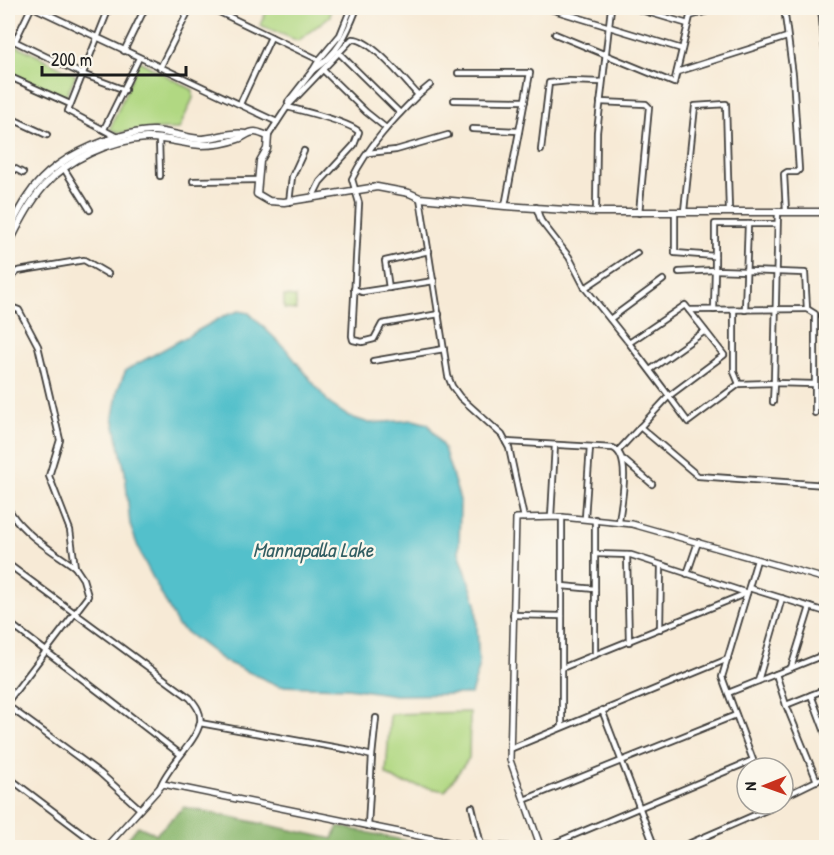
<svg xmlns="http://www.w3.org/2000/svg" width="834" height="855" viewBox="0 0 834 855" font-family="'Patrick Hand',sans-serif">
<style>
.green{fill:#b1d882;stroke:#667a4f;stroke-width:1.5}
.forest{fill:#8cb870;stroke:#546a46;stroke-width:1.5}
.water{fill:#53c0cb;stroke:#386e74;stroke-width:1.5}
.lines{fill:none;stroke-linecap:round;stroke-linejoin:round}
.minor-casing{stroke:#3d3b38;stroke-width:8}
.tertiary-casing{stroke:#3d3b38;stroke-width:8}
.secondary-casing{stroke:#3d3b38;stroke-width:9}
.minor{stroke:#fff;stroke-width:4.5}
.tertiary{stroke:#fff;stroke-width:5}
.secondary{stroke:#fff;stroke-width:6}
.labels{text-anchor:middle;stroke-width:5;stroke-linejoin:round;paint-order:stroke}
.water-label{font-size:21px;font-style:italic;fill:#325e62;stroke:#fbf7ec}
</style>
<rect width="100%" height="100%" fill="#fbf7ec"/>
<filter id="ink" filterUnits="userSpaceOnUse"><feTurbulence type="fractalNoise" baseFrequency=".0167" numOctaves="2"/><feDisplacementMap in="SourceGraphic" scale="12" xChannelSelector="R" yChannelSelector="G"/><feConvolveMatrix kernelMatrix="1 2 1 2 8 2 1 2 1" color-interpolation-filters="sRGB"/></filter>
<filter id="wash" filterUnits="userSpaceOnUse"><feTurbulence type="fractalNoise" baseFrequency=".008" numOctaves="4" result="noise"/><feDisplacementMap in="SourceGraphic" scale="24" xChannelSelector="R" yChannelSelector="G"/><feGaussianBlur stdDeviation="1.35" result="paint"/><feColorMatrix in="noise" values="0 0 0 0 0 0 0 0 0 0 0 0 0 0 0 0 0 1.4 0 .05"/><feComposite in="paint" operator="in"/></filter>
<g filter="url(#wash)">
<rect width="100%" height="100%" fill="#f7ead6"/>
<g class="green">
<path d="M268,8H330V16L298,41L260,25Z"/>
<path d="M8,41L76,75L64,100L8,74Z"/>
<path d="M139,61L193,90V98L179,129L139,130L118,133L110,129Z"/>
<path d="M284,296L296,297V310L284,309Z"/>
<path d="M470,712L469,758L445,791L399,782L386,774L390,714Z"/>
</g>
<path class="forest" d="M184,807L333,839L338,826L434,847H121L138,826L156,834Z"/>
<path class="water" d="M239,311L249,313L286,349L330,404L348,416L369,423L413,420L428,424L444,448L460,500L459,552L476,603L479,668L471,694L395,695L348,688L279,686L224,661L178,626L141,555L130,525L125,472L113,417L118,389L126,370L224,316Z"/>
</g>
<g filter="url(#ink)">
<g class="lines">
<defs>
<g id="minor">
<path d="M35,8L277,122"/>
<path d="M109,8L68,111L117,137"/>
<path d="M211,8L319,60"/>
<path d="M547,8L682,49"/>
<path d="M634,8L688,24"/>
<path d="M784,8L793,75L799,170L797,172H787L784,174L786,211"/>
<path d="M821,8L826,61"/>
<path d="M690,16L719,8"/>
<path d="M555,34L674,83L692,8"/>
<path d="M8,38L82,74L125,90"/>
<path d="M15,41L31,8"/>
<path d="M124,51L145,8"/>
<path d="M338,52L400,113"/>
<path d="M160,68L190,8"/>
<path d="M313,70C338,54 347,34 357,8"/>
<path d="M323,70L366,112L386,128"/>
<path d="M677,72L787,37"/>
<path d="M458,73H530L505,206"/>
<path d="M8,76L70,104"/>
<path d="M418,95L430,85"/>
<path d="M454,100L525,101"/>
<path d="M288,102L313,70L319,60L340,35L351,8"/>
<path d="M600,102L646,104L649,107L639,213"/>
<path d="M240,104L271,37"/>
<path d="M287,107C303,111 350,122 359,132L354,145L320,182L312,198"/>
<path d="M8,117L47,135"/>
<path d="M104,129L139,58"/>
<path d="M472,129L519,131"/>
<path d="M268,136L287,107L352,39C370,37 406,82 418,95C393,120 368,146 352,179L359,203L352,336L353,340L362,342L374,339L382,324L439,314"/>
<path d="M159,138L160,176"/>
<path d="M541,150L549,83L569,81L602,82"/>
<path d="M368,153L396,150L448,135"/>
<path d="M8,165L23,173"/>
<path d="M63,167L90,210"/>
<path d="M193,181L257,180"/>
<path d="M420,198L448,376L452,386L460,397L502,435L509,448L524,518"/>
<path d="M289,202L292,177L304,151"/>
<path d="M536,207L541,221L569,257L585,288L629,343L685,305L724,355L669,396L629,343"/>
<path d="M684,211L695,106L726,104L729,210"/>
<path d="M596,212L597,132L611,8"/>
<path d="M675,212V253L715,256"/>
<path d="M679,272L715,270L714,310"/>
<path d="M8,280L18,271L84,260L108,274"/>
<path d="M389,288L385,261L429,251"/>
<path d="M585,288L637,253"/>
<path d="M354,289L362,292L434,281"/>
<path d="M8,306L19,310L38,346L60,440L49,476L70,530L75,567L83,579L88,596L8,701"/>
<path d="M807,309L815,314V413"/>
<path d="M689,310L807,309L805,273L715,270V224H777"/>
<path d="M734,310V372L739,384"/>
<path d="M745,310L748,224"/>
<path d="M610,319L663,280"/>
<path d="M373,361L444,349"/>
<path d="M650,370L705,331"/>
<path d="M773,402L774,383L815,384"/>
<path d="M640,427L698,476L826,485"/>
<path d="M506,442L613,448C632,456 621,504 619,522"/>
<path d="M618,451L669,396L688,422L739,384L774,383L778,211"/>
<path d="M624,460L652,484"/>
<path d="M11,513C26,536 53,551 75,567"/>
<path d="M551,517L555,445"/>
<path d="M585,518L590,447"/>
<path d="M595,519V655"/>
<path d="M595,554L631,555L747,593"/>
<path d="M627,555L629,642"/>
<path d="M8,564L190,698C196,705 202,713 200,723C195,744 168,765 160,787"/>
<path d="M687,574L698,542"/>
<path d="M562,586L595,589"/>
<path d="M749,588L826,612"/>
<path d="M513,615L562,616"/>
<path d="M8,622L180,754"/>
<path d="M660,629L661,565"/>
<path d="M562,668L747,593"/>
<path d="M791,668L810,607"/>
<path d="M776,674L826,654"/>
<path d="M758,681L782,598"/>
<path d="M728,693L776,674L786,705L811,695L826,735"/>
<path d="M811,695L826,689"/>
<path d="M786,705L817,781"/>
<path d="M8,706L100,773L140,809"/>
<path d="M602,710L655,848"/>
<path d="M200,723L350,750L372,756L368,826"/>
<path d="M562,726V517"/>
<path d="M510,749L728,659"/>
<path d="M372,756L376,718"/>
<path d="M8,777L102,848"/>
<path d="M783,797L826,776"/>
<path d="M524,800L736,715"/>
<path d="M472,807L481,845"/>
<path d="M543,848L753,760L722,677L757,560"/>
<path d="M679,848L771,808V804"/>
</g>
<g id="tertiary">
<path d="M105,848L163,784L458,844L529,848"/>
<path d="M541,848L510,760L516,518L562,517L632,524L826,579"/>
</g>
<g id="secondary">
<path d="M8,232C14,220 20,207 28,196C46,168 75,152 105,141C120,136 139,130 155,131C170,132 185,138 200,139C215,139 231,131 245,134"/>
<path d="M8,245C18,226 29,203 44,186C68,159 110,140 146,138C165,137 183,144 201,145C213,145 227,143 238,139C244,137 248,132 255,132C259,132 264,135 268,136L267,149L260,161L257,194L269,201L284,202L377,187L409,193L420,198L505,206L596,212H826"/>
</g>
</defs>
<use href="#minor" class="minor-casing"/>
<use href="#tertiary" class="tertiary-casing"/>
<use href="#secondary" class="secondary-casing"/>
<use href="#minor" class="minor"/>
<use href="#tertiary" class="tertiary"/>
<use href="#secondary" class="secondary"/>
</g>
</g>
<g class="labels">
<g class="water-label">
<text x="313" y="557">Mannapalla Lake</text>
</g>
</g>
<rect width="834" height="855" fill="none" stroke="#fbf7ec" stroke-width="30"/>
<g transform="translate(765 786) rotate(269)"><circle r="28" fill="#fbf7ec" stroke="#a29f99" stroke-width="1.5"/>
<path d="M0-4.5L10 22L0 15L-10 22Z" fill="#c8321e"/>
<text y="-9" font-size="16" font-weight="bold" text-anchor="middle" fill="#1c1c1c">N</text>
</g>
<path d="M42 66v9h144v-9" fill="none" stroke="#1c1c1c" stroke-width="3"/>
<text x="51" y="66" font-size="18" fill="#1c1c1c" stroke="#fbf7ec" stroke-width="4.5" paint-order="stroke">200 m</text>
</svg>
